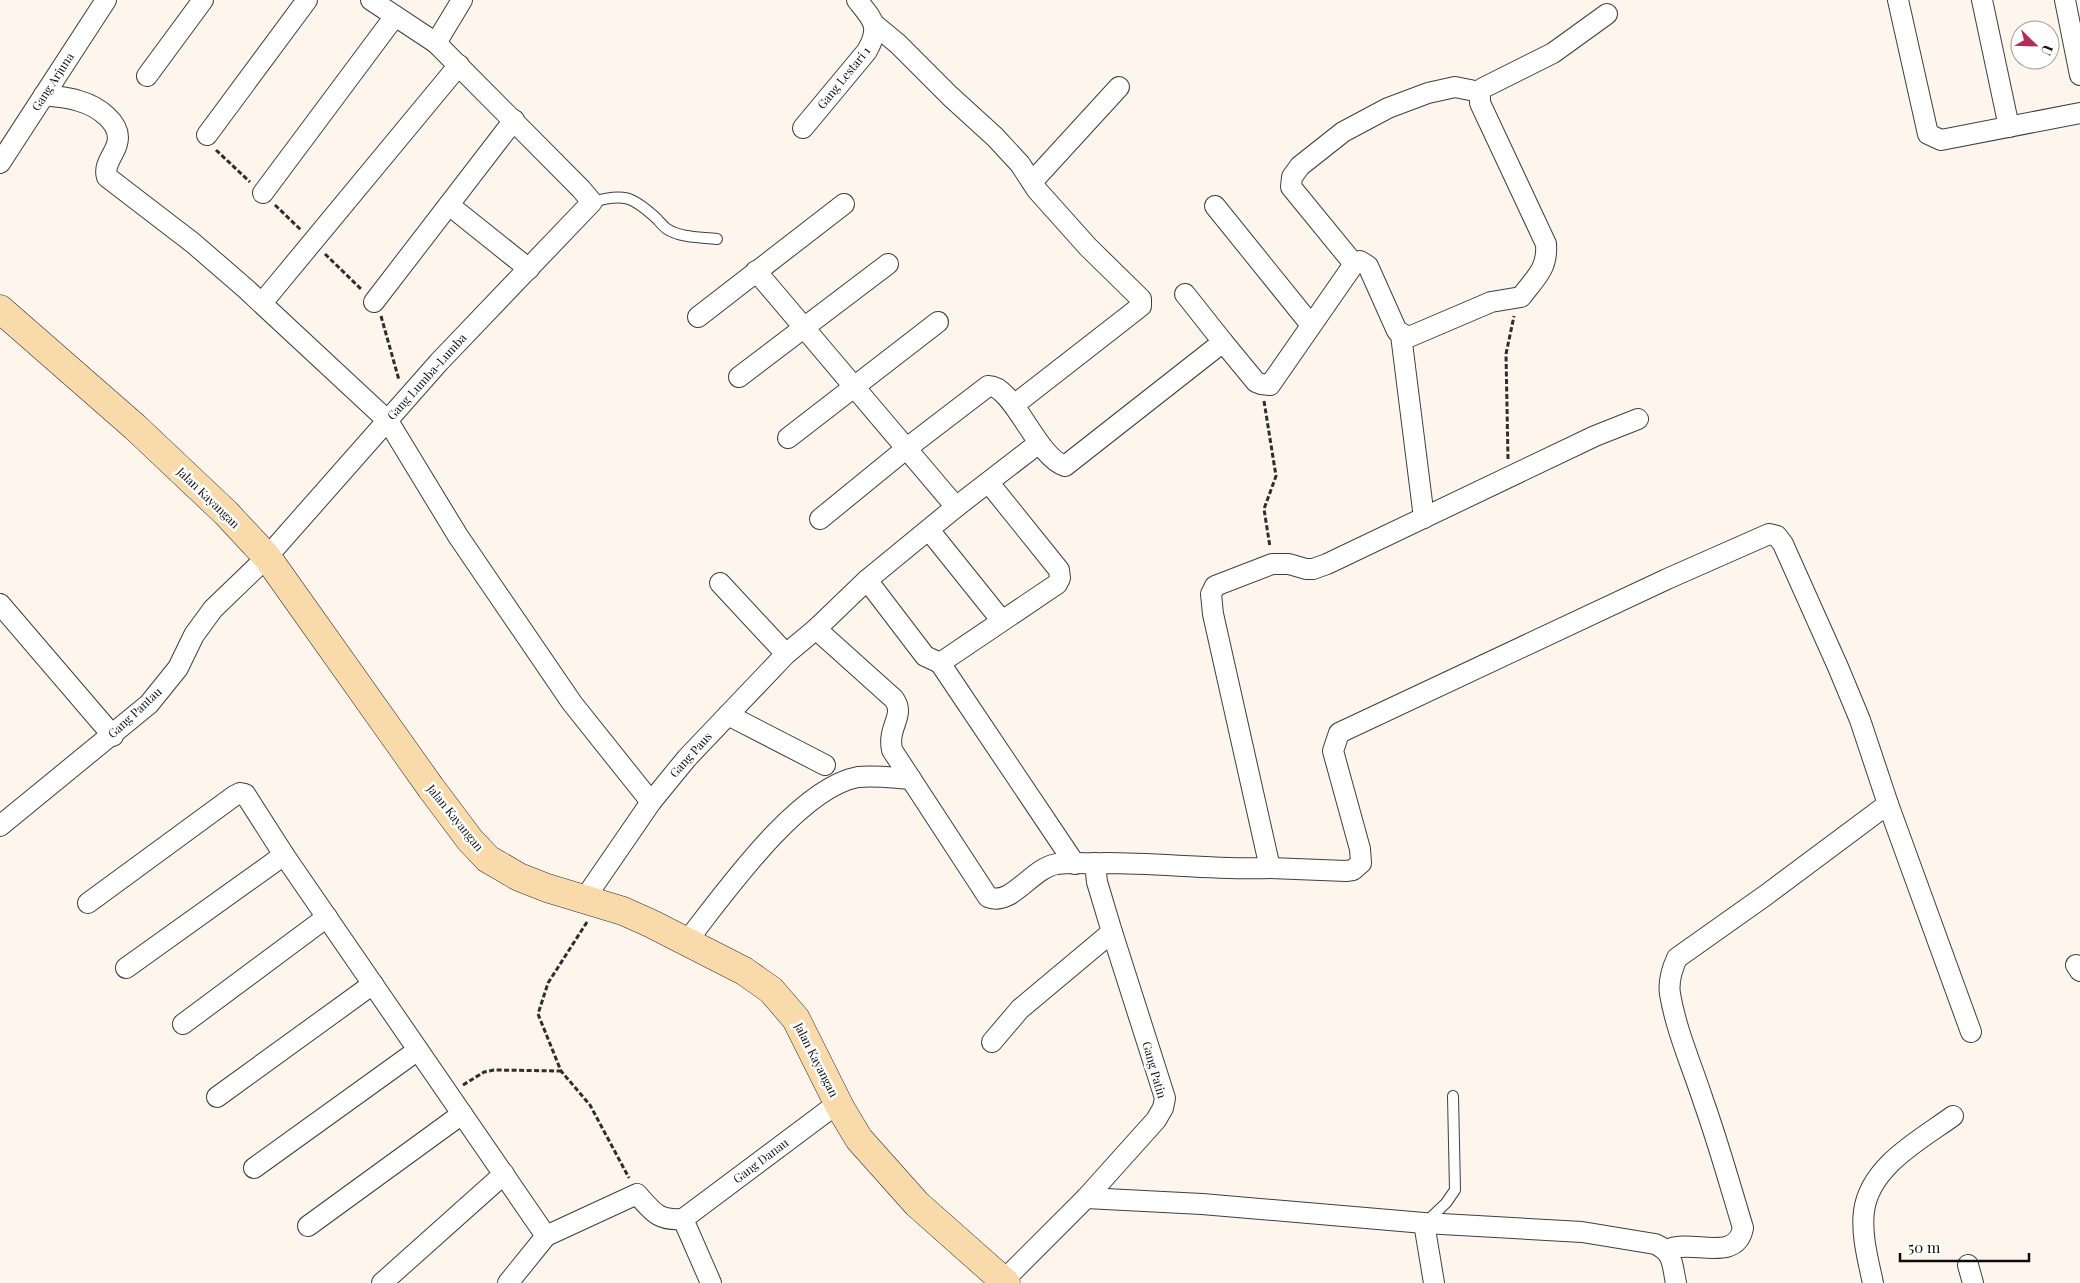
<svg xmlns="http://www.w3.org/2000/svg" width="2080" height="1283" viewBox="0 0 2080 1283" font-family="'Playfair Display',serif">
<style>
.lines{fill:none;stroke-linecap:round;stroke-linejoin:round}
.lane-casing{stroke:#3f3f3f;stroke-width:12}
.street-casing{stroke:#3f3f3f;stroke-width:22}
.secondary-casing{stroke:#2e2e2e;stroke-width:29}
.path{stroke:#2e2e2e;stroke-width:3;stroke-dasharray:5 2.5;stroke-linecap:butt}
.lane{stroke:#fff;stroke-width:10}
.street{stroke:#fff;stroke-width:20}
.secondary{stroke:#f9dbab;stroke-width:28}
.labels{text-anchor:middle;stroke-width:5;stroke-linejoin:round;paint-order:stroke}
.street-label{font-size:12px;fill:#0c0c0c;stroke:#fff}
</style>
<rect width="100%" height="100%" fill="#fef5ec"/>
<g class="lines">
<defs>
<g id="lane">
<path d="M592,202C623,193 632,196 656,218C659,221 663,226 667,229C681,238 701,237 717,239"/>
<path d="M1425,1223L1446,1203L1455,1190L1453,1096"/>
</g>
<g id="street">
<path d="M1898,0L1928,134L1941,140L2080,113"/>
<path d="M1982,0L2009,127"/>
<path d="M2065,0L2080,75"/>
<path d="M875,25L898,44L950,96L995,137L1020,164L1037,190L1088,247L1141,299V306L1136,310L1014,405"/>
<path d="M436,43L462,0"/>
<path d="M147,76L203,0"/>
<path d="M44,95C56,97 68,97 79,101C97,106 123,123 117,144C114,155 103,165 107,177L193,243L245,288L388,421L458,536L572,703L651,802"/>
<path d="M803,128L867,51C881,26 873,20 857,0"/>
<path d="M207,135L307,0"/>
<path d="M0,163L106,0"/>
<path d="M1032,182L1119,87"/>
<path d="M263,193L395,16"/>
<path d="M449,205L529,269"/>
<path d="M1215,206L1311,325"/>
<path d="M1354,264L1291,187L1292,177L1300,166L1343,132L1388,108L1428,93L1455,87L1480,92"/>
<path d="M756,271L956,507"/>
<path d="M1185,294L1223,342"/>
<path d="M374,302L514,120"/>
<path d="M262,303L459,65"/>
<path d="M698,317L844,204"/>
<path d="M1401,335L1424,518"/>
<path d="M739,377L888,264"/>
<path d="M788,438L938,322"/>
<path d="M820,519L907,448L988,386C1013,384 1036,457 1065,466L1223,342L1256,382L1261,384L1270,385L1354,264L1360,261L1368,266L1397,331L1409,337L1491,302L1521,297C1535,278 1548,269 1546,244L1480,103V92L1483,88L1553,53L1607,14"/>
<path d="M929,530L1002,621"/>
<path d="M867,580L925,656L940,663L1057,584L1060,578L1059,570L989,483"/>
<path d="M720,583L786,654"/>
<path d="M0,604L113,736"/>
<path d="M816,629L894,699C906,716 887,726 892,750L988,897C1012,907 1031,868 1057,864C1073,862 1090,864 1106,863C1161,863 1216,870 1270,868L1213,614L1211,594L1215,586L1272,564H1289L1306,569H1313L1327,564L1595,436L1638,419"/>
<path d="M940,663L1075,864"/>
<path d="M728,715L825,765"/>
<path d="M1888,804L1971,1032"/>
<path d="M0,826L149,704L178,668L194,635L213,609L267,557L439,362L592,202L581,189L436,43L371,0"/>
<path d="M1270,868L1346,871L1353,870L1361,863L1360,849L1333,751L1339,733L1667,579L1769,534L1777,536L1783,544L1838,667L1860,720L1888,804L1766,895L1677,958C1672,969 1668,981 1670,994C1676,1030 1692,1066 1703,1100C1718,1142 1730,1185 1743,1228C1736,1264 1691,1238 1667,1250"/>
<path d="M585,898L651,802L687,758L786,654L816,629L867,580L956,507L1039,443"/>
<path d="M88,903L234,796L240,793L245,794L284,855L546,1236"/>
<path d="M687,941C724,894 798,788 858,777C875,775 894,778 911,779"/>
<path d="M2076,965L2080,971"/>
<path d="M126,968L284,855"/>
<path d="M183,1024L327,917"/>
<path d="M992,1042L1020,1009L1112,932"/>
<path d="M217,1097L373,984"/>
<path d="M254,1168L418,1050"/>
<path d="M1086,1198L1202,1204L1424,1223L1582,1232L1655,1244C1674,1252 1672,1265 1676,1283"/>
<path d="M683,1219L838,1103"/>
<path d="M683,1219L711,1283"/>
<path d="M1424,1223L1434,1283"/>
<path d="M308,1226L462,1114"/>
<path d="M1968,1265L1973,1283"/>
<path d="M1004,1280L1086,1198L1156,1120L1163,1108L1165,1098L1112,932L1097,882L1095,863"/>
<path d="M382,1283L504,1174"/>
<path d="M508,1283L546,1236L637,1194C653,1212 658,1221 683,1219"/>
<path d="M1873,1283C1868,1260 1861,1234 1864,1211C1870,1166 1920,1140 1953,1116"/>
</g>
<path id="secondary" d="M0,309L135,427L226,513L267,557L431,788L470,840L488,859L519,877L547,888L623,911L652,924L744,971L771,990L796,1019L841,1109L859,1139L917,1204L1006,1283"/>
</defs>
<use href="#lane" class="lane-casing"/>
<use href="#street" class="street-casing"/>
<use href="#secondary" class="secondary-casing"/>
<g class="path">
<path d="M216,150L250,182"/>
<path d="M275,205L301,230"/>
<path d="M325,254L361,289"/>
<path d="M381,316L399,380"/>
<path d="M1264,401L1276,476L1264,509L1270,547"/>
<path d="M1508,459L1506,354L1514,316"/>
<path d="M587,922L548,983L538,1014L561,1071L590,1105L629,1178"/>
<path d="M463,1085L484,1072L494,1070L561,1071"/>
</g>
<use href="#lane" class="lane"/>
<use href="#street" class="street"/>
<use href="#secondary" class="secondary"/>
</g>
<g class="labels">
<g class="street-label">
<text transform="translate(844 78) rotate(-51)" y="4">Gang Lestari 1</text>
<text transform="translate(53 82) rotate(-57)" y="4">Gang Arjuna</text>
<text transform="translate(427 377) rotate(-48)" y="4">Gang Lumba-Lumba</text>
<text transform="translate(208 498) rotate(44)" y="4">Jalan Kayangan</text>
<text transform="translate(135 713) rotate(-43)" y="4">Gang Pantau</text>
<text transform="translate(691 755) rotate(-48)" y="4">Gang Paus</text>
<text transform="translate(455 818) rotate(51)" y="4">Jalan Kayangan</text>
<text transform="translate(816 1060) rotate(63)" y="4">Jalan Kayangan</text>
<text transform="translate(1154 1070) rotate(74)" y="4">Gang Patin</text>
<text transform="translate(761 1161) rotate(-37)" y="4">Gang Danau</text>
</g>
</g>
<g transform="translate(2035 45) rotate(113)"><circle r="24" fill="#ffffff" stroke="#9e9e9e"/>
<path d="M0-4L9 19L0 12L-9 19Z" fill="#b12e58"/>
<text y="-8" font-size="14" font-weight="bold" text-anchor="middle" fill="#0c0c0c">U</text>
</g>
<path d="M1900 1253v8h129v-8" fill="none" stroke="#0c0c0c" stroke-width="2.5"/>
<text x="1908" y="1253" font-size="15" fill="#0c0c0c" stroke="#ffffff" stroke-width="4" paint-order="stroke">50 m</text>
</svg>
